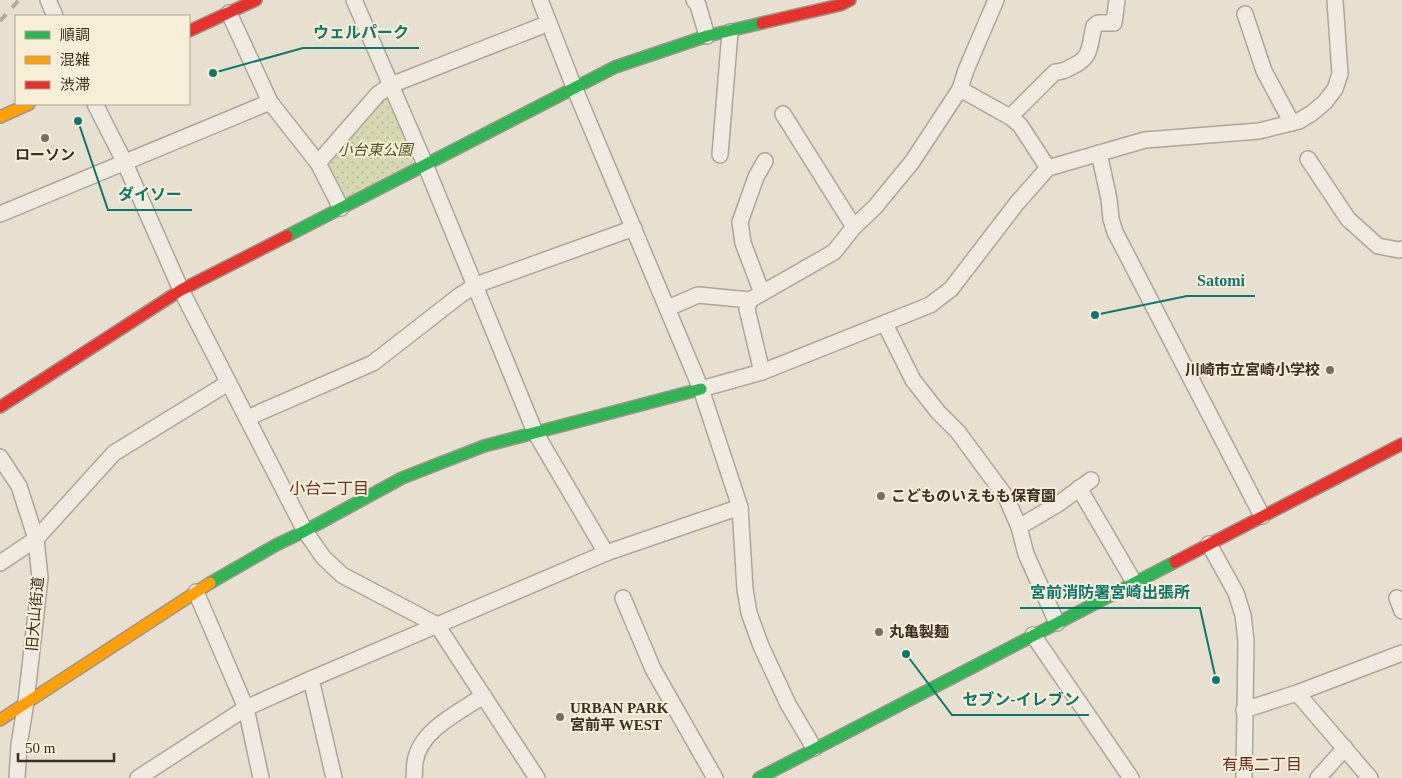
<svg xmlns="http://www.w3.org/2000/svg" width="1402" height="778" viewBox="0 0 1402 778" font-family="'Times New Roman','Noto Sans JP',serif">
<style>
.green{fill:url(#green-dots)}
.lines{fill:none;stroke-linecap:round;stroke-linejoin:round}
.street-casing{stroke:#ada599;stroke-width:18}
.fast-casing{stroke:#9c958a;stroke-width:14}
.slow-casing{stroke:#9c958a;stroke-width:14}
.jam-casing{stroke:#9c958a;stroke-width:14}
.street{stroke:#efebe3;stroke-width:15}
.fast{stroke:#30b455;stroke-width:11}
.slow{stroke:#ff9f0a;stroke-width:11}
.jam{stroke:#e5322d;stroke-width:11}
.rail{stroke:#afaaa2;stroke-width:4;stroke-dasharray:9 9;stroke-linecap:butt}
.poi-dot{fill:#786c5e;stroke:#f7eed8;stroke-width:2}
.labels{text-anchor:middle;stroke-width:4;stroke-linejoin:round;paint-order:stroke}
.park-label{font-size:15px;font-style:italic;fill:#4d5a26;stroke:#f7eed8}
.poi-label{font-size:15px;font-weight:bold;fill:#3d2e20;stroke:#f7eed8;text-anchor:start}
.street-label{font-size:15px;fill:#3d2e20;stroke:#f7eed8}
.neighbourhood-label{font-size:16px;fill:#6b2e1e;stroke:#f7eed8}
.leader{fill:none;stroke:#0f766e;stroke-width:2}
.callout-dot{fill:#0f766e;stroke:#f7eed8;stroke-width:2}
.callout-label{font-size:16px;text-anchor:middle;font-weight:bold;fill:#0f766e;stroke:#f7eed8;stroke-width:4;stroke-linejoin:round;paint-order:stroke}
</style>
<defs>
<pattern id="green-dots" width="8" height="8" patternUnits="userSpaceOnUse" patternTransform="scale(1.25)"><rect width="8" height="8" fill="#d6d7b3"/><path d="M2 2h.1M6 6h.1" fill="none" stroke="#b9b99a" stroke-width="1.8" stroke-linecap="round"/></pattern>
</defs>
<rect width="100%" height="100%" fill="#e7e0d1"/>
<path class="green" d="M379,97H387L414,157L411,167L349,198L340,194L325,167L329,155Z"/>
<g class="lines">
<defs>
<g id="street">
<path d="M48,0L55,16"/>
<path d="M354,0L425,164L535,432L606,553"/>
<path d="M540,0L574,87L701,389L740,507L745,589L749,613L761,646L788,704L814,748"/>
<path d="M694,0L698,5L707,36"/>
<path d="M229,13L270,102L318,163L341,208"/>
<path d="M1245,14L1264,71L1292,123"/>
<path d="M960,89L1010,117L1020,125L1048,168"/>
<path d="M95,104L124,161L181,290L305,531L323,557L342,575L437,625L537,778"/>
<path d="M783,114L854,227"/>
<path d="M1010,117L1055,72C1061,72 1066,70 1071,67C1092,58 1089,47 1094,26L1098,23H1114L1117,0"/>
<path d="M1099,153L1109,199L1111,219L1115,232L1262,516"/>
<path d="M720,155L730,32"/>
<path d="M1308,159L1348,219L1378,246L1399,250L1402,249"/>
<path d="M318,163L378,94L391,85L549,23"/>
<path d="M0,214L270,102"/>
<path d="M762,293L743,243L740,222L756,177L765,161"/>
<path d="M750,300L747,309L762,372"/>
<path d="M668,308L698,295L750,300L834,252L854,227L875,207L912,162L960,89L966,70L996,0"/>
<path d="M885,324L913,380L938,412L958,432L1006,497L1019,527L1026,554L1057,623"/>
<path d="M701,389L762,372L930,305L951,289L1017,203L1048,168L1145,140L1259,131L1299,121L1312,113L1325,102L1335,89L1340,74L1335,0"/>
<path d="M247,418L373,363L459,296L476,285L634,228"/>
<path d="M0,457L19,486L36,539L40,578L26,702L19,745L17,778"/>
<path d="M1079,488L1134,582"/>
<path d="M1019,527L1058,504L1091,480"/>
<path d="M1209,544L1236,593L1243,615L1246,641L1244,778"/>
<path d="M0,563L36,539L114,453L228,383"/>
<path d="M196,592L246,708L261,778"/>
<path d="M623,598L653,669L715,778"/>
<path d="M1397,598L1402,611"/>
<path d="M1033,635L1131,778"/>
<path d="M311,679L334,778"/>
<path d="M1297,693L1370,778"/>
<path d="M1244,710L1297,693L1402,653"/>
<path d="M138,778L246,708L311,679L606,553L740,507"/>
<path d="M414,778C415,773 414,767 415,762C420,730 458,713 483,696"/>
<path d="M1318,778L1345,748"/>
</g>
<g id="fast">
<path d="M287,236L615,67L707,36L762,23"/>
<path d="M210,583L276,545L305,531L402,478L484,446L701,389"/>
<path d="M759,778L1175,562"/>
</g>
<g id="slow">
<path d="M0,117L29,104"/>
<path d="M0,720L210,583"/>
</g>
<g id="jam">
<path d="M762,23L840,5L850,0"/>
<path d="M189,31L256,0"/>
<path d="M0,407L181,290L287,236"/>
<path d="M1175,562L1402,444"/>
</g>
</defs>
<use href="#street" class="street-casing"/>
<use href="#fast" class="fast-casing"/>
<use href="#slow" class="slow-casing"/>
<use href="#jam" class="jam-casing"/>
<use href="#street" class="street"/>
<use href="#fast" class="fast"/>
<use href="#slow" class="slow"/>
<use href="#jam" class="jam"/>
<path class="rail" d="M0,21L19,0"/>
</g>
<g class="poi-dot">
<circle cx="45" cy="138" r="5"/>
<circle cx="1330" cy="370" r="5"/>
<circle cx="881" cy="496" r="5"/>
<circle cx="879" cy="632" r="5"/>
<circle cx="560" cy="717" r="5"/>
</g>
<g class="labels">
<g class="park-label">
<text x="375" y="155">小台東公園</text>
</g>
<g class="poi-label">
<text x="45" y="160" text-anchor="middle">ローソン</text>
<text x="1320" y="375" text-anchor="end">川崎市立宮崎小学校</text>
<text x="891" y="501">こどものいえもも保育園</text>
<text x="889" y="637">丸亀製麺</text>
<text x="570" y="713">URBAN PARK<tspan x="570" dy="17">宮前平 WEST</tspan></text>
</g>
<g class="street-label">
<text transform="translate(35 614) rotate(-85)" y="5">旧大山街道</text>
</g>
<g class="neighbourhood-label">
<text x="329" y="494">小台二丁目</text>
<text x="1262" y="770">有馬二丁目</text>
</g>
</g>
<path class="leader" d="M213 73L303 48H419M78 121L108 210H192M1095 315L1187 296H1255M1216 680L1200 608H1020M906 654L952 715H1089"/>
<g class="callout-dot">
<circle cx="213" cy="73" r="5"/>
<circle cx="78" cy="121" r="5"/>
<circle cx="1095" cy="315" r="5"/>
<circle cx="1216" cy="680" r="5"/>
<circle cx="906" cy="654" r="5"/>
</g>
<g class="callout-label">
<text x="361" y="38">ウェルパーク</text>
<text x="150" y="200">ダイソー</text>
<text x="1221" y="286">Satomi</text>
<text x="1110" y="598">宮前消防署宮崎出張所</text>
<text x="1021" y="705">セブン-イレブン</text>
</g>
<rect x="15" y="15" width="175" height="90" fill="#f7eed8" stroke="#ada18e"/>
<rect x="25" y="31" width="25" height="8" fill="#30b455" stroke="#ada18e"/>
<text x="60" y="40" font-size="15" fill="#3d2e20">順調</text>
<rect x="25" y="56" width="25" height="8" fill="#ff9f0a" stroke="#ada18e"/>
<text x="60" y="65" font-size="15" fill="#3d2e20">混雑</text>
<rect x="25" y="81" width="25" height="8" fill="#e5322d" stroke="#ada18e"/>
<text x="60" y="90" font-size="15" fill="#3d2e20">渋滞</text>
<path d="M18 753v8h96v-8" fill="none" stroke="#3d2e20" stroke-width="2.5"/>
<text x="25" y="753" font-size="15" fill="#3d2e20" stroke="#f7eed8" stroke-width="4" paint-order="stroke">50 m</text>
</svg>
